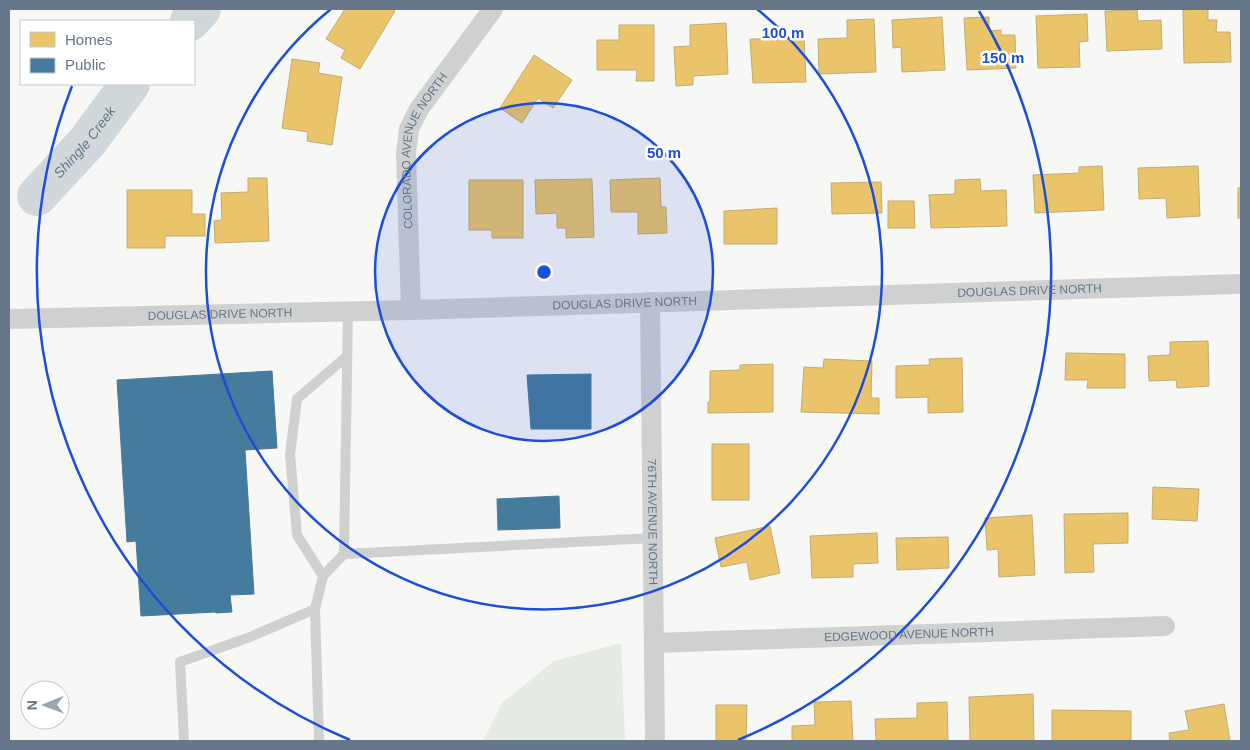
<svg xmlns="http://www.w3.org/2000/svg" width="1250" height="750" viewBox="0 0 1250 750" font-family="Arial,sans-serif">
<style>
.pitch{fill:#e6eae4}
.homes{fill:#e9c46a;stroke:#c1ad73}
.public{fill:#457b9d;stroke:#4f7a97}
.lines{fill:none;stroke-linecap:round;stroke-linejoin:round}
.river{stroke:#d0d8db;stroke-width:40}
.service{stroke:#cfd1d1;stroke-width:10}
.minor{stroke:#cfd1d1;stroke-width:20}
.ring{fill:none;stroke:#1d4ed8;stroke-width:2.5}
.labels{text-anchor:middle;stroke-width:5;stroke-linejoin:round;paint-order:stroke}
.street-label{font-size:12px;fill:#657788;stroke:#fff}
.water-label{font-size:14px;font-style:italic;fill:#617983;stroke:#fff}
.centre{fill:#1d4ed8;stroke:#fff;stroke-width:2.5}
.ring-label{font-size:15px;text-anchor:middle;font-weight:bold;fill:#1d4ed8;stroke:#fff;stroke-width:5;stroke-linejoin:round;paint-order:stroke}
</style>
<rect width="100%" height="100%" fill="#f7f7f6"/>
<path class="pitch" d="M621,643L625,741H483L502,703L554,661Z"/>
<g class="homes">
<path d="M345,9H392L395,11L360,69L341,58L345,50L326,39Z"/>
<path d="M1208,9V20H1217L1216,32H1230L1231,62L1184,63L1183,10Z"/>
<path d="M1137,10L1138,21L1161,20L1162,49L1107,51L1105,11Z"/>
<path d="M1087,14L1088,41L1079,42L1080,67L1038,68L1036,16Z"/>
<path d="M942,17L945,70L902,72L901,47L893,48L892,20Z"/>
<path d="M989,17V31L1001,30V35H1015L1016,68L967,70L964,18Z"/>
<path d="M874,19L876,72L819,74L818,39L847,38V20Z"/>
<path d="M726,23L728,74L693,76V85L676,86L674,47L690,46V25Z"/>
<path d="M619,25H654V81H636L637,70H597V40H619Z"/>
<path d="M804,38L806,82L753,83L750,39Z"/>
<path d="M534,55L572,80L553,108L538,98L522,123L500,108Z"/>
<path d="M292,59L320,63L318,73L342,77L332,145L307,141L308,132L282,128Z"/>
<path d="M1102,166L1104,210L1035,213L1033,175L1079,173V167Z"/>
<path d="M1198,166L1200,216L1167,218L1166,198L1139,199L1138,168Z"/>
<path d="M248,178H267L269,241L215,243L214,221L222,220L221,193L248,192Z"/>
<path d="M660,178L661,207H666L667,233L638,234V212H611L610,180Z"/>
<path d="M592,179L594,237L566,238V228H557V213L536,214L535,180Z"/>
<path d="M980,179L981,191L1006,190L1007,226L931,228L929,195L955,194V180Z"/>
<path d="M469,180H523V238H492V230H469Z"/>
<path d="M881,182L882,213L832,214L831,183Z"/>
<rect x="1238" y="188" width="3" height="30"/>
<path d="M127,190H192V214H205V236H165V248H127Z"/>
<path d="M888,201H914L915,228H888Z"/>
<path d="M777,208V244H724V211Z"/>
<path d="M1208,341L1209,386L1177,388L1176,380L1149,381L1148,356L1170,355V342Z"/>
<path d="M1066,353L1125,354V388H1087L1088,380H1065Z"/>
<path d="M962,358L963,412L928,413V397L896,398V366L930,365L929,359Z"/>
<path d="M824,359L872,361L871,398H879V414L801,412L804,367L823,368Z"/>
<path d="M773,364V412L708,413V402H710V371L740,370V365Z"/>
<rect x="712" y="444" width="37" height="56"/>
<path d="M1153,487L1199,489L1197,521L1152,519Z"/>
<path d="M1128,513V543L1093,544L1094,572L1065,573L1064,514Z"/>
<path d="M1032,515L1035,575L999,577L998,549L987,550L985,518Z"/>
<path d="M770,526L780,573L750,580L747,562L721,567L715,538Z"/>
<path d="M877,533L878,563L853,564V577L812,578L810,536Z"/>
<path d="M948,537L949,568L897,570L896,538Z"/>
<path d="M1033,694L1034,741H970L969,697Z"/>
<path d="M851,701L853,741H792V726L815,725L814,702Z"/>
<path d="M947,702L948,741H876L875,719L917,718V703Z"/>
<path d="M1224,704L1230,741H1170L1169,733L1189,730L1185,711Z"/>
<path d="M716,705H747L746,741H716Z"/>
<path d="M1052,710L1131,711V741H1052Z"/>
</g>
<g class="public">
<path d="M272,371L277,448L245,450L254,594L230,595L232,612L216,613L215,612L141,616L136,541L127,542L117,380Z"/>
<path d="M591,374V429H531L527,375Z"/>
<path d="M559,496L560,528L498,530L497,499Z"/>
</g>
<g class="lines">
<g class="river">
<path d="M190,21L201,9"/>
<path id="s1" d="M37,196L87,142L130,84"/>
</g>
<g class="service">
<path d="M344,554L653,538"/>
<path d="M323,576L297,535L290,454L297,399L347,356"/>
<path d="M184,741L180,662L250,637L315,609"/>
<path d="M319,741L315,609L323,576L344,554L348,311"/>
</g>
<g class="minor">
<path id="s2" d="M650,302L655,741"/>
<path id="s3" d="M411,310L406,154L409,129L419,109L493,9"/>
<path id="s4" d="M9,319L411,310L1241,284"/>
<path id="s5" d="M654,643L1165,626"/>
</g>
</g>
<circle cx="544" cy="272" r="169" fill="#1d4ed8" fill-opacity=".12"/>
<g class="ring">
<circle cx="544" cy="272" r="169"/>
<path d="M757 9A338 338 0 1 1 331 9"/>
<path d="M350 740A507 507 0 0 1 72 86M979 11A507 507 0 0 1 738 740"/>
</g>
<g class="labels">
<g class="street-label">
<text dy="4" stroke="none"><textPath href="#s3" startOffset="164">COLORADO AVENUE NORTH</textPath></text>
<text dy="4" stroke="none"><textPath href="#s4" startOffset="1021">DOUGLAS DRIVE NORTH</textPath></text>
<text dy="4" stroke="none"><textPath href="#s4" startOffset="616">DOUGLAS DRIVE NORTH</textPath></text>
<text dy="4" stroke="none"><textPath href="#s4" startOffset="211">DOUGLAS DRIVE NORTH</textPath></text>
<text dy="4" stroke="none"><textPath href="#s2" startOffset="220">76TH AVENUE NORTH</textPath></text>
<text dy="4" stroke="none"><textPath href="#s5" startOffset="255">EDGEWOOD AVENUE NORTH</textPath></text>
</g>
<g class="water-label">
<text dy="5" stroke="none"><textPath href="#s1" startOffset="72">Shingle Creek</textPath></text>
</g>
</g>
<circle cx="544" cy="272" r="8" class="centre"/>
<g class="ring-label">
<text x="783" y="38">100 m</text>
<text x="1003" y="63">150 m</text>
<text x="664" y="158">50 m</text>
</g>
<rect width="1250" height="750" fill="none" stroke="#657788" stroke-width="20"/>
<rect x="20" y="20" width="175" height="65" fill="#ffffff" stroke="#c1c9cf"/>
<rect x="30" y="32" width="25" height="15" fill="#e9c46a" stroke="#c1c9cf"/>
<text x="65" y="45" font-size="15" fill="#657788">Homes</text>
<rect x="30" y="58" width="25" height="15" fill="#457b9d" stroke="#c1c9cf"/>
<text x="65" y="70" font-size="15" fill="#657788">Public</text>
<g transform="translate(45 705) rotate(269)"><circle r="24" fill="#ffffff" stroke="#c1c9cf"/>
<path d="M0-4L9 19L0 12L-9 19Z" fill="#98a4ae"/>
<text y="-8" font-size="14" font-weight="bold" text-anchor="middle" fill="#657788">N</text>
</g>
</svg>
